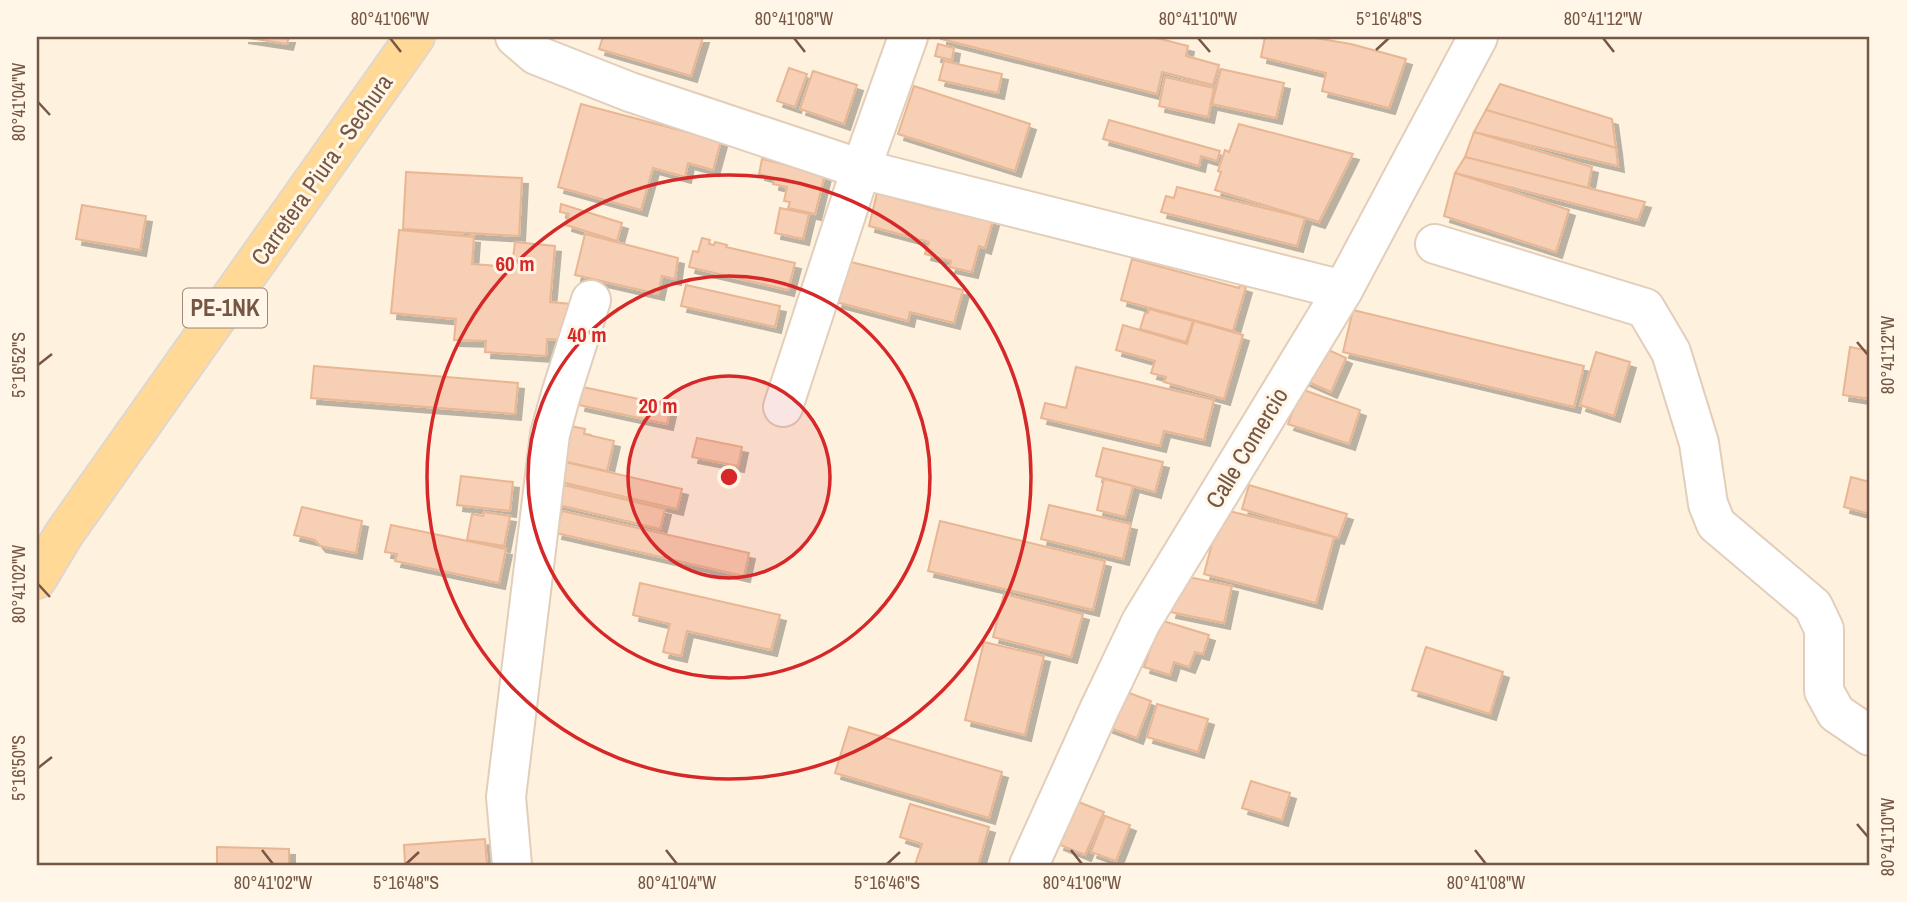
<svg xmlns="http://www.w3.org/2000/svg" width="1907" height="902" viewBox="0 0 1907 902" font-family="'Archivo Narrow',sans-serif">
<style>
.building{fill:#f6cfb4;stroke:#e9b693;stroke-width:2;filter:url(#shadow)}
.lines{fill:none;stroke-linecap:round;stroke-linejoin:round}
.minor-casing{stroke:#e2ceba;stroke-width:42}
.tertiary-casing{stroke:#e2ceba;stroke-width:42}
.primary-casing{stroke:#ded7d2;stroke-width:42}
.minor{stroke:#fff;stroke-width:38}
.tertiary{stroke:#fff;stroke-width:38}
.primary{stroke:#ffd995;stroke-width:38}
.ticks{fill:none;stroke:#765745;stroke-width:2.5}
.ring{fill:none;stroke:#d62828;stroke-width:3.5}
.labels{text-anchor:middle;stroke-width:6;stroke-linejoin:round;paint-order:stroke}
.shield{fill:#fff6e7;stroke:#9f8776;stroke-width:2}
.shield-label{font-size:23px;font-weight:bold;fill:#765745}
.street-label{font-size:24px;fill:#765745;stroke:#fff6e7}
.centre{fill:#d62828;stroke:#fff6e7;stroke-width:3.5}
.ring-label{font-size:21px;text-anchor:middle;font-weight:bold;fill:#d62828;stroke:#fff6e7;stroke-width:6;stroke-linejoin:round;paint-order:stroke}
.neatline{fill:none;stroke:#765745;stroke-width:2.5}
.ticks-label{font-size:18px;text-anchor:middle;fill:#765745}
</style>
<defs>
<filter id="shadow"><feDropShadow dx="6" dy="6" stdDeviation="0" flood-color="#0004"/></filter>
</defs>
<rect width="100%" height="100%" fill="#fef2de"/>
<g class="building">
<path d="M242,37H289L287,44Z"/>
<path d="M603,37H703L691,76L599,49Z"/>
<path d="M941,37H1153L1188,46L1186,56L1219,65L1213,85L1162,72L1157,94L941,39Z"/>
<path d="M1265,37H1309L1351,44L1406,59L1389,108L1322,91L1326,73L1261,57Z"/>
<path d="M938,44L954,48L952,60L935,56Z"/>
<path d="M944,61L1002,74L998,93L939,80Z"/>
<path d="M789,68L807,74L795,107L777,101Z"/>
<path d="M1221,69L1284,83L1276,118L1212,104Z"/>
<path d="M813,71L857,85L844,124L800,109Z"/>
<path d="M1165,77L1214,88L1208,117L1159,106Z"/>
<path d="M1500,84L1612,119L1616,148L1486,110Z"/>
<path d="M914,86L1030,124L1015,171L898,134Z"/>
<path d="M581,104L721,141L713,170L688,163L685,177L653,168L641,210L558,187Z"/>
<path d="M1486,110L1616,148L1618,166L1474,132Z"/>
<path d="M1109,120L1220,151L1217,161L1201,156L1199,166L1103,139Z"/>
<path d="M1239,124L1353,154L1319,222L1215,190L1221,172L1218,171L1225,150L1229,152Z"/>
<path d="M1474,132L1592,167L1588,188L1465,157Z"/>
<path d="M1465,157L1588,188L1645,202L1638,220L1455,173Z"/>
<path d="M762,159L825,174L815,214L788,208L790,202L784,201L787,187L773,184L774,178L759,174Z"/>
<path d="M406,172L522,178L519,236L403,229Z"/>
<path d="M1455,173L1569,210L1556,252L1444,216Z"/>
<path d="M1177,187L1305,218L1297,246L1161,212L1166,196L1174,198Z"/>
<path d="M877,193L940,210L941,206L993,220L985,248L979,246L972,272L949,267L951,261L925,254L929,242L869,226Z"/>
<path d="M561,204L622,223L617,241L566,225L569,214L560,212Z"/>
<path d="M82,205L146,216L140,250L76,239Z"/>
<path d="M780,208L809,214L803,239L775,233Z"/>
<path d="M399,230L474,237L472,264L512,267L515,242L555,246L550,302L572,304L569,340L547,339L546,356L485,352L486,341L454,340L456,319L391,313Z"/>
<path d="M585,234L678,258L675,279L662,276L658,294L575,275Z"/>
<path d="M702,238L710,240L709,244L714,245L715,242L727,245L726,247L795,263L788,290L689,267L693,251L698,252Z"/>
<path d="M1132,259L1239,288L1240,285L1246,287L1233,331L1121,300Z"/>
<path d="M847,261L963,290L954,323L910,312L908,321L836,302Z"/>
<path d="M686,285L780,306L775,327L681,306Z"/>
<path d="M1149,309L1193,321L1186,342L1140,329L1145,313H1148Z"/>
<path d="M1353,310L1584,366L1574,407L1343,352Z"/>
<path d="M1194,321L1243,335L1224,399L1164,382L1166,377L1151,373L1155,361L1116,350L1123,325L1187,344Z"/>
<path d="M1320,346L1346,358L1331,392L1304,380Z"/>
<path d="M1850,347L1870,351V399L1843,395Z"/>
<path d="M1596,352L1630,362L1614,416L1580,405Z"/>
<path d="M314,366L518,383L515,414L311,398Z"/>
<path d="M1076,367L1214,400L1204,440L1164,431L1160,446L1041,418L1045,403L1066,408Z"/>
<path d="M583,387L671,406L667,424L579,405Z"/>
<path d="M1301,389L1360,410L1349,444L1288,424Z"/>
<path d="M571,426L585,429L584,434L614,441L607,471L563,461Z"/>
<path d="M697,438L742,447L738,466L692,457Z"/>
<path d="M1103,448L1163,462L1155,492L1096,476Z"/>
<path d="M565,462L682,489L677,509L561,482Z"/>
<path d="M461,476L513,482L510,511L457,505Z"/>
<path d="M1851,477L1870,482V514L1844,507Z"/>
<path d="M1104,479L1133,486L1125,517L1097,510Z"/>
<path d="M555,483L665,509L660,529L550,503Z"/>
<path d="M1249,485L1347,514L1338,538L1242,509Z"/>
<path d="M1049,505L1131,524L1123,559L1041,539Z"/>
<path d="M302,507L362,521L356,553L320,546L315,540L294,535Z"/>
<path d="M1221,509L1334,537L1316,603L1204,574Z"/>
<path d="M562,511L749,553L744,576L556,533Z"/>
<path d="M484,512L510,516L504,546L467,540L472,514L483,516Z"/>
<path d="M940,521L1105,561L1093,610L928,571Z"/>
<path d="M391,525L506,549L499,583L395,561L397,554L385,552Z"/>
<path d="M1179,575L1232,586L1224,623L1170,612Z"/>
<path d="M640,583L780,615L771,650L687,631L681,656L663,652L670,624L633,615Z"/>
<path d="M1004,594L1083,614L1071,657L993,637Z"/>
<path d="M1160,620L1209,635L1203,654L1195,652L1189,667L1174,662L1170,675L1144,667Z"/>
<path d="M984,642L1044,656L1025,735L965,720Z"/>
<path d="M1426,647L1503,672L1490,714L1412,690Z"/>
<path d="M1121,690L1151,701L1137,738L1107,727Z"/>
<path d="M1157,704L1208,719L1198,752L1147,737Z"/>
<path d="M849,727L1002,772L989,818L835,773Z"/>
<path d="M1251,781L1290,793L1282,820L1242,808Z"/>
<path d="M1076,801L1104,812L1085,855L1058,844Z"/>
<path d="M910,804L989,827L978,865H915L922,844L900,837Z"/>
<path d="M1105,816L1130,825L1116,861L1091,852Z"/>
<path d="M485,839L487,865H405L404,845Z"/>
<path d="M217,847L289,849V864L217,865Z"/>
</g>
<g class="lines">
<defs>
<g id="minor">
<path d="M515,37L536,55L630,92L861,169L1343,290"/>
<path d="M1435,244L1645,308L1671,352L1699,443L1708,504L1716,524L1813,606L1824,629V691L1836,713L1870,736"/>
<path d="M783,407L861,169L908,37"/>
<path d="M512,865L506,797L550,434L561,394L591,300"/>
</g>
<path id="tertiary" d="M1029,865L1099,710L1141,622L1343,290L1478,37"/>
<path id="primary" d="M37,579L64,534L415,37"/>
</defs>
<use href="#minor" class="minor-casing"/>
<use href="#tertiary" class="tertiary-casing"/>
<use href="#primary" class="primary-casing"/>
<use href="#minor" class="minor"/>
<use href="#tertiary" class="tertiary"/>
<use href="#primary" class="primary"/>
</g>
<path class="ticks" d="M390,38L401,52M794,38L805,52M1198,38L1210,52M1603,38L1614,52M1376,50L1389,38M38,102L50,115M1857,342L1868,355M38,365L52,354M38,584L50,597M38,768L52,757M1857,824L1868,837M262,850L273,864M666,850L677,864M1071,850L1082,864M1475,850L1486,864M406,864L419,852M887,864L900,852"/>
<circle cx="729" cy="477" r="101" fill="#d62828" fill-opacity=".12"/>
<g class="ring">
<circle cx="729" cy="477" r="101"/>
<circle cx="729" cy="477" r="201"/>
<circle cx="729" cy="477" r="302"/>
</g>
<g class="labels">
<rect class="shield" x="183" y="288.5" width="84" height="39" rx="5"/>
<g class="shield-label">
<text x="225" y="316">PE-1NK</text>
</g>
<g class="street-label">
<text transform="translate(322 170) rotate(-55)" y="8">Carretera Piura - Sechura</text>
<text transform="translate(1247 448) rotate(-59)" y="8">Calle Comercio</text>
</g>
</g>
<circle cx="729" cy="477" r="10" class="centre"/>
<g class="ring-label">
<text x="515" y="271">60 m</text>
<text x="587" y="342">40 m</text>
<text x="658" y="413">20 m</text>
</g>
<rect width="1907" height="902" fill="none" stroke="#fff6e7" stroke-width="77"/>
<rect x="38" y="38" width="1830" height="826" class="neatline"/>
<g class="ticks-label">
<text x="390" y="25">80°41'06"W</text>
<text x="794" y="25">80°41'08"W</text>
<text x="1198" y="25">80°41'10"W</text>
<text x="1389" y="25">5°16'48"S</text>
<text x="1603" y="25">80°41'12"W</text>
<text transform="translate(19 102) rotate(-90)" y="6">80°41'04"W</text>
<text transform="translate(1888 355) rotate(-90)" y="6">80°41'12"W</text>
<text transform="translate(19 365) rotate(-90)" y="6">5°16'52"S</text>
<text transform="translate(19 584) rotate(-90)" y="6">80°41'02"W</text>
<text transform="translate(19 768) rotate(-90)" y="6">5°16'50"S</text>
<text transform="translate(1888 837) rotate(-90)" y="6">80°41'10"W</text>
<text x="273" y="889">80°41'02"W</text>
<text x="406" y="889">5°16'48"S</text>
<text x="677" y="889">80°41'04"W</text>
<text x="887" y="889">5°16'46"S</text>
<text x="1082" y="889">80°41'06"W</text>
<text x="1486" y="889">80°41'08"W</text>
</g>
</svg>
